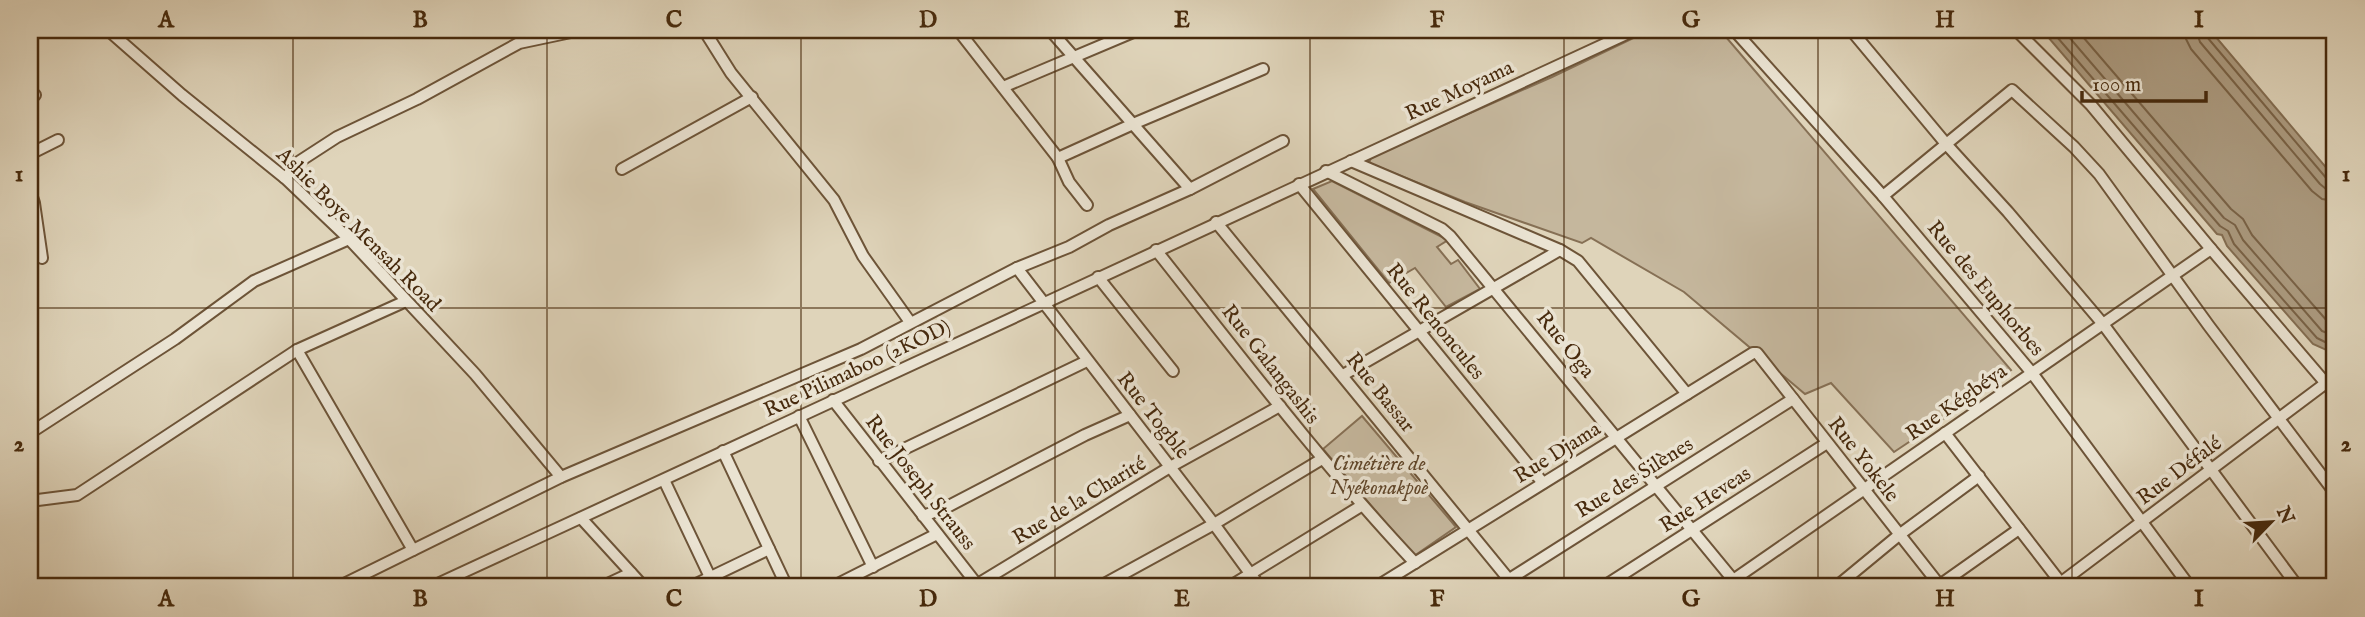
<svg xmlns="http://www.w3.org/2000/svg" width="2365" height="617" viewBox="0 0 2365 617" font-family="'IM FELL English',serif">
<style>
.green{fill:#c5b79d;stroke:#867055;stroke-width:2}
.water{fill:#ab9a7f;stroke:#836d51;stroke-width:2}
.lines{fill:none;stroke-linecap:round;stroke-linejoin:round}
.shore{stroke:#796246;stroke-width:2}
.minor-casing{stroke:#6d5438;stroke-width:14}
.minor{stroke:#eae3d2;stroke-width:10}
.grid{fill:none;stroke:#472a0d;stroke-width:2;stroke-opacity:0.55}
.labels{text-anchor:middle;stroke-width:7;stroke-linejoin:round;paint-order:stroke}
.street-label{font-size:21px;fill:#472a0d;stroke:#eae3d2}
.park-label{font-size:21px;font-style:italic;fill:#60462a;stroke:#eae3d2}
.neatline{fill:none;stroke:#472a0d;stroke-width:2.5}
.grid-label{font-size:23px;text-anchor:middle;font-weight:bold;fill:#472a0d}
</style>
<rect width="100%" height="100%" fill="#dfd4ba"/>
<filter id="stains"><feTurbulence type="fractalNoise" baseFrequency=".00286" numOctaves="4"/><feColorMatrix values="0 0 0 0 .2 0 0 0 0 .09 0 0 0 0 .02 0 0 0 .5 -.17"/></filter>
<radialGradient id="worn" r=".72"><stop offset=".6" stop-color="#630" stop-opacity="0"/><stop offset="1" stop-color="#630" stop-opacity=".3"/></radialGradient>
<g class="green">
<path d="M1650,30H1720L2011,370L1984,392L1894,452L1831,383L1805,394L1684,292L1591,238L1582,243L1465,202L1369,163L1371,158L1389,149L1552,77Z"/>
<path d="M1332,181L1448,240L1437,247L1451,264L1458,260L1480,289L1446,307L1415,268L1389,283L1313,189Z"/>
<path d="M1362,416L1456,527L1414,556L1323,449Z"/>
</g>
<path class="water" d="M2042,30H2210L2335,178V356L2329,351L2313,344L2227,246L2222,235L2217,234Z"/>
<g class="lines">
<g class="shore">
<path d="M2051,30L2220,226L2228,231L2234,244L2317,338L2335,347"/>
<path d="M2063,30L2224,218L2235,225L2243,240L2322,331L2335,336"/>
<path d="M2077,30L2231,209L2243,219L2252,235L2328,322L2335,325"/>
<path d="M2186,30V39L2191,49L2312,191L2322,199L2335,201"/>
<path d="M2196,30L2200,42L2320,184L2326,189L2335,190"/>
<path d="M2205,30L2207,37L2327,179L2335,182"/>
</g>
<defs>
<g id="minor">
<path d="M108,30L182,95L285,178L349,239L475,374L561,477"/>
<path d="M704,30L731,73L834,200L863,256L910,322"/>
<path d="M958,30L1058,158L1069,182L1087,205"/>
<path d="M1050,30L1190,189"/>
<path d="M1734,30L1883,196L2032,373L2190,587"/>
<path d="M1851,30L1947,145L2008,212L2103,324L2298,587"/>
<path d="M2016,30L2091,105L2211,249L2335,394"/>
<path d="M1003,87L1138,30"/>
<path d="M30,93L35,95"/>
<path d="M30,154L58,140"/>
<path d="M1058,158L1133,124L1263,69"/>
<path d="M1351,161L1560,250L1578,261L1687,394"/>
<path d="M622,169L752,97"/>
<path d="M1326,171L1442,229L1450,236L1739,587"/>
<path d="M285,178L300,161L337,137L417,99L519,43L571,32L574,30"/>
<path d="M1299,184L1543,483"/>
<path d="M30,191L34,203L42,258"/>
<path d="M1883,196L2012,90L2074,147L2099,174L2209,326L2335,493"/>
<path d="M1216,222L1515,587"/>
<path d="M1156,250C1240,356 1322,464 1415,563"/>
<path d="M1017,268L1214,524L1260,587"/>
<path d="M1098,277L1173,371"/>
<path d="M406,301L297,350L413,550"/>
<path d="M1343,375L1560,250"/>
<path d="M833,400L979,587"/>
<path d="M799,416L873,567"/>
<path d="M30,433L175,339L254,281L349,239"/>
<path d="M1945,433L2064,587"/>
<path d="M723,451L787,587"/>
<path d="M879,461L1087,361"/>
<path d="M664,480L710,577"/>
<path d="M30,501L77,495L297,350"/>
<path d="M923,516L945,508L1085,435L1130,415"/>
<path d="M581,518L644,587"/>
<path d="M338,587L561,477L861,349L1017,268L1069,247L1109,225L1190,189L1283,141"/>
<path d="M431,587L1635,30"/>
<path d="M601,587L631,573"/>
<path d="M690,587L769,549"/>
<path d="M832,587L937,534"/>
<path d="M973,587L1170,467L1280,406"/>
<path d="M1099,587L1214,524L1322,459"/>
<path d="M1229,587L1361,506"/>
<path d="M1376,587L1753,353H1757L1941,587"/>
<path d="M1497,587L1793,399"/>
<path d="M1603,587L1827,443"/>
<path d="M1723,587L2211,249"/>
<path d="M1836,587L1899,535L1979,476"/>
<path d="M1937,587L2019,529"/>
<path d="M2055,587L2326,383"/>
</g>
</defs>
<use href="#minor" class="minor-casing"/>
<use href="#minor" class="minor"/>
</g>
<path class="grid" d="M293,30V587M547,30V587M801,30V587M1055,30V587M1310,30V587M1564,30V587M1818,30V587M2072,30V587M30,308H2335"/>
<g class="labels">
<g class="street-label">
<text transform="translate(1459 90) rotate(-25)" y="7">Rue Moyama</text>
<text transform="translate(359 229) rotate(45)" y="7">Ashie Boye Mensah Road</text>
<text transform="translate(1986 288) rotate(50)" y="7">Rue des Euphorbes</text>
<text transform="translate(1436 321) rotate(51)" y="7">Rue Renoncules</text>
<text transform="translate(1566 344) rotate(51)" y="7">Rue Oga</text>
<text transform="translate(1271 364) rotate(52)" y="7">Rue Galangashis</text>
<text transform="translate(857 368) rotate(-25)" y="7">Rue Pilimaboo (2KOD)</text>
<text transform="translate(1381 392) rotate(51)" y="7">Rue Bassar</text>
<text transform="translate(1956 402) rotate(-35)" y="7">Rue Kégbéya</text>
<text transform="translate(1154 415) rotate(52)" y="7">Rue Togble</text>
<text transform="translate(1557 452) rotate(-32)" y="7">Rue Djama</text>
<text transform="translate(1864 459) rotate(52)" y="7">Rue Yokele</text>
<text transform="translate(2179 470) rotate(-37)" y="7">Rue Défalé</text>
<text transform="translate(1634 477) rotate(-32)" y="7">Rue des Silènes</text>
<text transform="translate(921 482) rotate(52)" y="7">Rue Joseph Strauss</text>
<text transform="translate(1705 499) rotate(-33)" y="7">Rue Heveas</text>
<text transform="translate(1079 500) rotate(-31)" y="7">Rue de la Charité</text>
</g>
<g class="park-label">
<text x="1379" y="470">Cimétière de<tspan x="1379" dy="24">Nyékonakpoè</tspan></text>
</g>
</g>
<rect width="2365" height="617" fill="none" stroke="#dfd4ba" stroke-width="77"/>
<g transform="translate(2271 522) rotate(65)" stroke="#eae3d2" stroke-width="5" paint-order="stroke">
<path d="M0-5L12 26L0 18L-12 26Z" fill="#472a0d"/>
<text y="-10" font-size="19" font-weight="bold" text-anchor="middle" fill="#472a0d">N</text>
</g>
<path d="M2082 91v10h124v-10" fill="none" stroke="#472a0d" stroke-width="3.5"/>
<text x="2092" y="91" font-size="21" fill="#472a0d" stroke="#eae3d2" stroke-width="5" paint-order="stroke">100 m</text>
<rect x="38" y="38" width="2288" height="540" class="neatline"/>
<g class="grid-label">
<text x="166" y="27">A</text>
<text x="420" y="27">B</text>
<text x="674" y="27">C</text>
<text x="928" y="27">D</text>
<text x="1182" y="27">E</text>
<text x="1437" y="27">F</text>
<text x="1691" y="27">G</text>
<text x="1945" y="27">H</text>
<text x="2199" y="27">I</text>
<text x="19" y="181">1</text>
<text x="2346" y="181">1</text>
<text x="19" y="451">2</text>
<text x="2346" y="451">2</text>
<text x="166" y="606">A</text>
<text x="420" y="606">B</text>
<text x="674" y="606">C</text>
<text x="928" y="606">D</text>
<text x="1182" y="606">E</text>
<text x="1437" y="606">F</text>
<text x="1691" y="606">G</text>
<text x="1945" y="606">H</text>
<text x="2199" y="606">I</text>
</g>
<rect width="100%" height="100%" filter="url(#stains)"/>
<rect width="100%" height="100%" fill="url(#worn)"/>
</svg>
